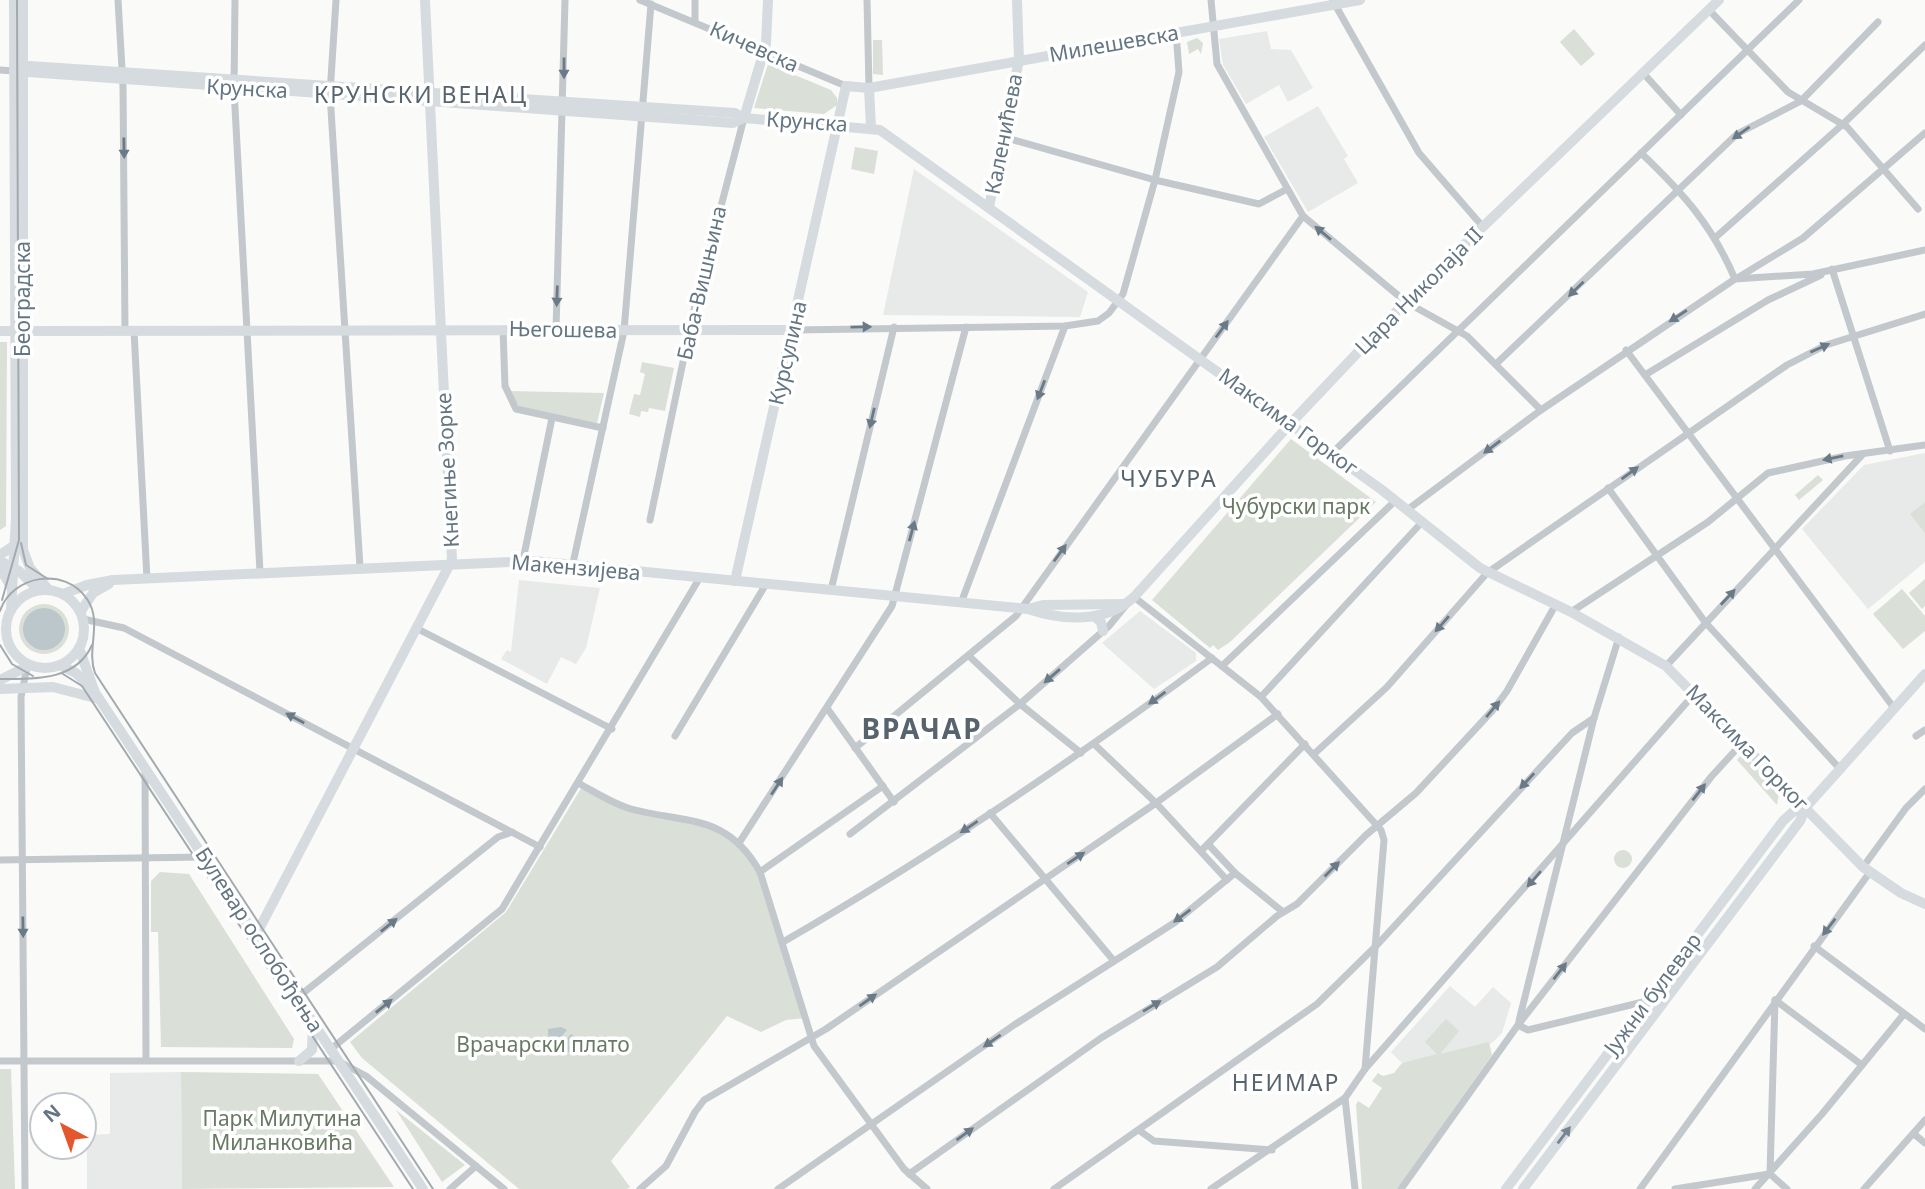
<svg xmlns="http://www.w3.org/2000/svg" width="1925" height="1189" viewBox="0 0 1925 1189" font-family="'Noto Sans',sans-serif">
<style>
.built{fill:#e8e9e9}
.green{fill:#dadfd7}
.water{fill:#bbc7cb}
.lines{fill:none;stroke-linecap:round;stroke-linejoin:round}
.street{stroke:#c3c8cc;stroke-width:7}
.secondary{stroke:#d6dbdf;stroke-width:10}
.tram{stroke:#a2aab0;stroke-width:2}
.oneway{fill:#6a7a87}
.oneway2{fill:#768591}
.labels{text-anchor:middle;stroke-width:7;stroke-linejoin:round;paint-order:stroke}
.street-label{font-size:21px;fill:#657683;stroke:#fff}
.park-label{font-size:21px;fill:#687a64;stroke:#fff}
.neighbourhood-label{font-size:23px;letter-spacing:2px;fill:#57646e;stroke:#fff}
.district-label{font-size:28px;font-weight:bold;letter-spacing:2px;fill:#57646e;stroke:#fff}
</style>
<rect width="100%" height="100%" fill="#fafaf8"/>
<g class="built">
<path d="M1267,31L1271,49L1291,50L1313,88L1288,102L1279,85L1246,104L1223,65L1219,39Z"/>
<path d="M1318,106L1348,156L1344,159L1358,183L1308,212L1264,137Z"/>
<path d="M914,169L1088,292L1080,317L883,315Z"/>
<path d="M1925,453V562L1868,609L1802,529L1864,465Z"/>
<path d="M519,580L600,588L586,648L576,664L561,657L547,684L501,659L507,650L511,652Z"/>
<path d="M1140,611L1196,653V661L1154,689L1102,643Z"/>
<path d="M1450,986L1475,1007L1493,987L1511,1003L1502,1033L1492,1043L1402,1063L1391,1052Z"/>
<path d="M181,1072L182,1189H87V1135L110,1134V1073Z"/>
</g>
<g class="green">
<path d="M1574,29L1595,54L1581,66L1560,42Z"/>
<path d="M1197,38L1203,43L1201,54L1198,49L1189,54L1187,42Z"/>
<path d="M873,40H882L883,75L873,74Z"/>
<path d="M768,64L831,90L837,98V105L824,114L754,108Z"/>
<path d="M855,147L878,151L874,174L851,169Z"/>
<path d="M0,342H7L6,526L0,530Z"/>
<path d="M642,362L674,368L665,411L649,408L648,412L641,411L640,417L629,414L634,394L640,395L645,374L640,372Z"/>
<path d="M509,391L604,393L597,423L520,408Z"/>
<path d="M1291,439L1376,502L1230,642L1218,650L1213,645L1210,648L1152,600Z"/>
<path d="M1818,475L1823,480L1799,500L1795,495Z"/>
<path d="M1925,502V533L1910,514Z"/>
<path d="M1925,579V606L1922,609L1909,593Z"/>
<path d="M1902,589L1925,616V631L1903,649L1873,614Z"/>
<circle cx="44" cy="629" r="25"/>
<path d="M1743,753L1779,793L1777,805L1737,760Z"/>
<path d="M583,785L618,804L720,828L754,861L806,1018L786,1020L761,1032L727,1016L611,1161L630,1187L627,1189H519L362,1058L350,1042L506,912Z"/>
<circle cx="1623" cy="859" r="9"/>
<path d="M160,872L189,874L294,1039L292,1048L161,1047L158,932H151V881Z"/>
<path d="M1446,1019L1459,1031L1440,1054L1489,1042L1492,1055L1397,1189H1362L1356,1105L1358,1101L1369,1108L1382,1088L1372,1081L1378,1073L1383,1076L1394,1073L1402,1063L1437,1054L1425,1042Z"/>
<path d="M0,1069H11L15,1189H0Z"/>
<path d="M181,1072L318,1074L394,1187L182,1189Z"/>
<path d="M396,1110L465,1165L442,1182Z"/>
</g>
<g class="water">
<circle cx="44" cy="629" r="21"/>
<path d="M561,1027L567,1030L549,1051L548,1029Z"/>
<path d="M571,1034L580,1040L570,1052L554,1055Z"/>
</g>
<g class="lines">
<g class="street">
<path d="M118,0L123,86L125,330"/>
<path d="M235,0L234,89L260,572"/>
<path d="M336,0L330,94L360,567"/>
<path d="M640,0L846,86"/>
<path d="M867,0L869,88"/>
<path d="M1211,0L1217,64L1303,216L1406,302L1467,336L1541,410"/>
<path d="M1333,1L1419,153L1483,227"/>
<path d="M1709,10L1788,92L1847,127L1918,209"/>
<path d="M695,22V0"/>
<path d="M0,70L14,71"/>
<path d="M1644,74L1681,115"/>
<path d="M1003,137L1155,180L1259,204L1287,189"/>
<path d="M1641,153C1683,193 1712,225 1735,279"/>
<path d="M1716,237L1843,124L1925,45"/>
<path d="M1832,269L1890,451"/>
<path d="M1739,277L1803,238L1925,133"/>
<path d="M503,329L505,386L516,409L603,428"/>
<path d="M556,330L565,0"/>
<path d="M793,330L1065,326L1098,321L1109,313L1123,294L1155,180L1179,72L1176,33"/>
<path d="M134,331L147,579"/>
<path d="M1626,350L1894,708"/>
<path d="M1497,363L1737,134L1801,101L1878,22"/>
<path d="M1645,375L1768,300L1821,275"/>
<path d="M1331,454L1799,0"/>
<path d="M1608,488L1705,622L1841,770"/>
<path d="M1407,510L1541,410L1735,279L1813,274L1925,250"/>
<path d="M650,520L693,314L744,118"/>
<path d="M523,560L552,418"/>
<path d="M573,563L624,331L651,4"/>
<path d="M831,590L894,327"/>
<path d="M1134,597L1261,697L1381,830L1384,840L1365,1069"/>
<path d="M961,603L1065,326"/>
<path d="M1571,612L1708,522L1768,473L1845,456L1925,445"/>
<path d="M83,619L124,628L540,847"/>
<path d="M418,629L612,729"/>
<path d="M969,656L1020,704L1081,753"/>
<path d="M1222,666L1395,501"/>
<path d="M1666,666L1862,455"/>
<path d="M1261,697L1422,522"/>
<path d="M827,708L894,802"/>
<path d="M675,736L766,584"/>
<path d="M1916,736L1925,730"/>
<path d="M1094,744L1156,803L1227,880"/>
<path d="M855,748L1016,616L1303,216"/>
<path d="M1314,754L1387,687L1487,573L1787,365L1826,345L1925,314"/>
<path d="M145,768L146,1060"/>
<path d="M578,783C595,792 613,804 631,809C687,824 727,813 760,872L814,1046L904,1169L927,1189"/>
<path d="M990,813L1114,961"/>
<path d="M850,834L1020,704L1109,626L1127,604"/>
<path d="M739,843L892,606L966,327"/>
<path d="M1208,844L1235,873L1283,912"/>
<path d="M1201,851L1305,744"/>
<path d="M0,860L204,857"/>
<path d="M1863,867L1906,808L1925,789"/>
<path d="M760,872L883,786"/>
<path d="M783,942C932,856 1074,760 1212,658"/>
<path d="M1814,946L1925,1029"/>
<path d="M297,998L498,837L512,832"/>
<path d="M1775,1000L1862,1065"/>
<path d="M1519,1021L1594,718L1619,637"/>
<path d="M1518,1025L1528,1030L1647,1001"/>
<path d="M331,1049L502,909L699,579"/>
<path d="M0,1061H338L366,1076L504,1189"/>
<path d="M1345,1098L1355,1189"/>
<path d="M1140,1131L1154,1141L1272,1150"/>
<path d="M1914,1134L1925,1143"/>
<path d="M909,1174L1101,1038L1217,967L1277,916L1297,904L1366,835L1416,793L1493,710L1507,691L1556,604"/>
<path d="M1770,1174L1775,1000"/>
<path d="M1770,1174L1787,1189"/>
<path d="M25,1189L21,697L27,667"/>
<path d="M450,1189L476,1166"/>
<path d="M640,1189L666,1166L695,1112L704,1100L826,1029L1156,803L1278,714"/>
<path d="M778,1189L1014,1025L1174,923L1235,873"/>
<path d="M1054,1189L1317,1004L1377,945L1572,733L1594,718"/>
<path d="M1211,1189L1345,1098L1365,1069L1695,693"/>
<path d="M1401,1189L1518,1025L1711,777L1743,742"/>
<path d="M1640,1189L1870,872"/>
<path d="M1675,1189L1769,1174"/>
<path d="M1755,1189L1822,1114L1904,1014"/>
<path d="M1864,1189L1925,1120"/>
</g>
<g class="secondary">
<path d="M23,0V550L30,568L48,589"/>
<path d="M14,65L735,113L744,118L880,130L1382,490L1480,568L1571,612L1666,666L1863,867L1901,893L1925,904"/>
<path d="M14,71L733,123L744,118"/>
<path d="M869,88L871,127"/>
<path d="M744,118L766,44L768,0"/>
<path d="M989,207L1019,60L1017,0"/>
<path d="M0,331H15"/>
<path d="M23,331L793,330"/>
<path d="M0,555L16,544"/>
<path d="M0,561L19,571L39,590"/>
<path d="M0,568L11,587"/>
<path d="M735,581L846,86L869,88L1360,0"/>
<circle cx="45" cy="629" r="39"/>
<path d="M63,594L87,585L113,580L533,561L1028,609C1063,621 1106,623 1134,597L1290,424L1414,293L1719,0"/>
<path d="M1028,609L1043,605L1124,604"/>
<path d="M11,610L16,518L14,0"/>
<path d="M81,611L93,593L109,584"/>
<path d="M1095,617L1101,622L1103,631"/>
<path d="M79,648L94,690"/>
<path d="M60,665L76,673L94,691L423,1189"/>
<path d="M0,680L30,665"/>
<path d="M0,689L53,687L99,699"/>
<path d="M256,935L452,560L425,0"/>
<path d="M299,1061L312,1050L313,1023"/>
<path d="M1506,1189L1783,821L1793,812L1806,807"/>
<path d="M1523,1189L1800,821L1806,807L1925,674"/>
</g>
<g class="tram">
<path d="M21,543L26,565L48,579"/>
<path d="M2,600L19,540L17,0"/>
<path d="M0,611C12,575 65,566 87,599C103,622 86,649 95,673L433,1189"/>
<path d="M0,645L12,664L33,676"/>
<path d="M63,674L82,686L413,1189"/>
<path d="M0,679C35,679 76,681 92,645"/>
</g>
</g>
<defs><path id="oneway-solid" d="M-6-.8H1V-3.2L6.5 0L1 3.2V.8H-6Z" transform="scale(1.75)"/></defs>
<g class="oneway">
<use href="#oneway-solid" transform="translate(564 68) rotate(90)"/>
<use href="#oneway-solid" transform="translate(1741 133) rotate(145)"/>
<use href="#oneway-solid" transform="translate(124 148) rotate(89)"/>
<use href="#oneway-solid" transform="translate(1323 233) rotate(-140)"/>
<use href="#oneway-solid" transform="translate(1576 289) rotate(136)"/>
<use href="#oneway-solid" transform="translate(557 296) rotate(92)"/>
<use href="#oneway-solid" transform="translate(1678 316) rotate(147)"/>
<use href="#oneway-solid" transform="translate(861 327) rotate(-1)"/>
<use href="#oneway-solid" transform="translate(1222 329) rotate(-54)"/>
<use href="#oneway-solid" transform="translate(1820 348) rotate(-24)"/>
<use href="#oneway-solid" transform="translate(1041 390) rotate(111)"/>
<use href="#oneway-solid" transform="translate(872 418) rotate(103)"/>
<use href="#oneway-solid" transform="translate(1492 447) rotate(143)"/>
<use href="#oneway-solid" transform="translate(1833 458) rotate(169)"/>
<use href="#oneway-solid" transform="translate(1630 473) rotate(-36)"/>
<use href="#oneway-solid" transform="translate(912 531) rotate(-75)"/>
<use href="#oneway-solid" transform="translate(1060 553) rotate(-54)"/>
<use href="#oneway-solid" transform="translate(1728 597) rotate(-47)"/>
<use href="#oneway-solid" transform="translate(1442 624) rotate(131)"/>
<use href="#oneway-solid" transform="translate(1052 676) rotate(139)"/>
<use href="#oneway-solid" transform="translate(1157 698) rotate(144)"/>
<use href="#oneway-solid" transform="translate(1493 709) rotate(-50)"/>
<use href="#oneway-solid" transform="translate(295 718) rotate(-152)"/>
<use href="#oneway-solid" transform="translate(1527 781) rotate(133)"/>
<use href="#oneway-solid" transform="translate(777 786) rotate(-57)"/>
<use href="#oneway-solid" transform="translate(1699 792) rotate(-52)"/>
<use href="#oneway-solid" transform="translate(969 827) rotate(146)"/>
<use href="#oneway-solid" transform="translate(1076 858) rotate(-34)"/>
<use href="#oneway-solid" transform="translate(1332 869) rotate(-45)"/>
<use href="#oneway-solid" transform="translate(1534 879) rotate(131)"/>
<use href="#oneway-solid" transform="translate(1182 916) rotate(143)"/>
<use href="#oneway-solid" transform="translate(389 925) rotate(-39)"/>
<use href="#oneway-solid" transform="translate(23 927) rotate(89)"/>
<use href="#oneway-solid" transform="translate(1829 927) rotate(127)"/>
<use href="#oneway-solid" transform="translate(1560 971) rotate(-52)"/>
<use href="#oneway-solid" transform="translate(868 1000) rotate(-35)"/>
<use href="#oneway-solid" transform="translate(384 1006) rotate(-39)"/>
<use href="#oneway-solid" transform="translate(1152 1006) rotate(-31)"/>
<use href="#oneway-solid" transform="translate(992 1041) rotate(145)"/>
<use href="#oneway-solid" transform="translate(965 1134) rotate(-36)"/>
</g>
<use class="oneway2" href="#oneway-solid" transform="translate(1564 1135) rotate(-53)"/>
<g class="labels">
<g class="street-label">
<text transform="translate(1114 44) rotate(-10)" y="7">Милешевска</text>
<text transform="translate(754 47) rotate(24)" y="7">Кичевска</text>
<text transform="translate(247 89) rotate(3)" y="7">Крунска</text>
<text transform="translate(807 122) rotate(4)" y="7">Крунска</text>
<text transform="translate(1004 134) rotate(-79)" y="7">Каленићева</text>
<text transform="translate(702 283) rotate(-77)" y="7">Баба-Вишњина</text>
<text transform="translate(1419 291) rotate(-45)" y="7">Цара Николаја II</text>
<text transform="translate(23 299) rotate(-90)" y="7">Београдска</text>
<text transform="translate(563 330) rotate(1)" y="7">Његошева</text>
<text transform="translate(788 353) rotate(-77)" y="7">Курсулина</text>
<text transform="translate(1288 422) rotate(36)" y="7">Максима Горког</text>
<text transform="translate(448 470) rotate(-93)" y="7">Кнегиње Зорке</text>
<text transform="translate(576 568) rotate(5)" y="7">Макензијева</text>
<text transform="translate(1747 748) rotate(46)" y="7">Максима Горког</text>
<text transform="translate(259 940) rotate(57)" y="7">Булевар ослобођења</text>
<text transform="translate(1653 994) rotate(-53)" y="7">Јужни булевар</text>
</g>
<g class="park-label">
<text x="1296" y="514">Чубурски парк</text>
<text x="543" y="1052">Врачарски плато</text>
<text x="282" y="1126">Парк Милутина<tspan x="282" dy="24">Миланковића</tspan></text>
</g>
<g class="neighbourhood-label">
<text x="421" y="103">КРУНСКИ ВЕНАЦ</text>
<text x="1169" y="487">ЧУБУРА</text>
<text x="1286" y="1091">НЕИМАР</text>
</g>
<g class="district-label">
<text x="922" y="739">ВРАЧАР</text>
</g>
</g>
<g transform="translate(63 1126) rotate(319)"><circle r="33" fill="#ffffff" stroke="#c1c8cd" stroke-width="2"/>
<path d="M0-5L12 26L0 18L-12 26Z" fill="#e4572e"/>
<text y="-10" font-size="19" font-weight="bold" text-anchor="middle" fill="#657683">N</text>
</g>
</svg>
